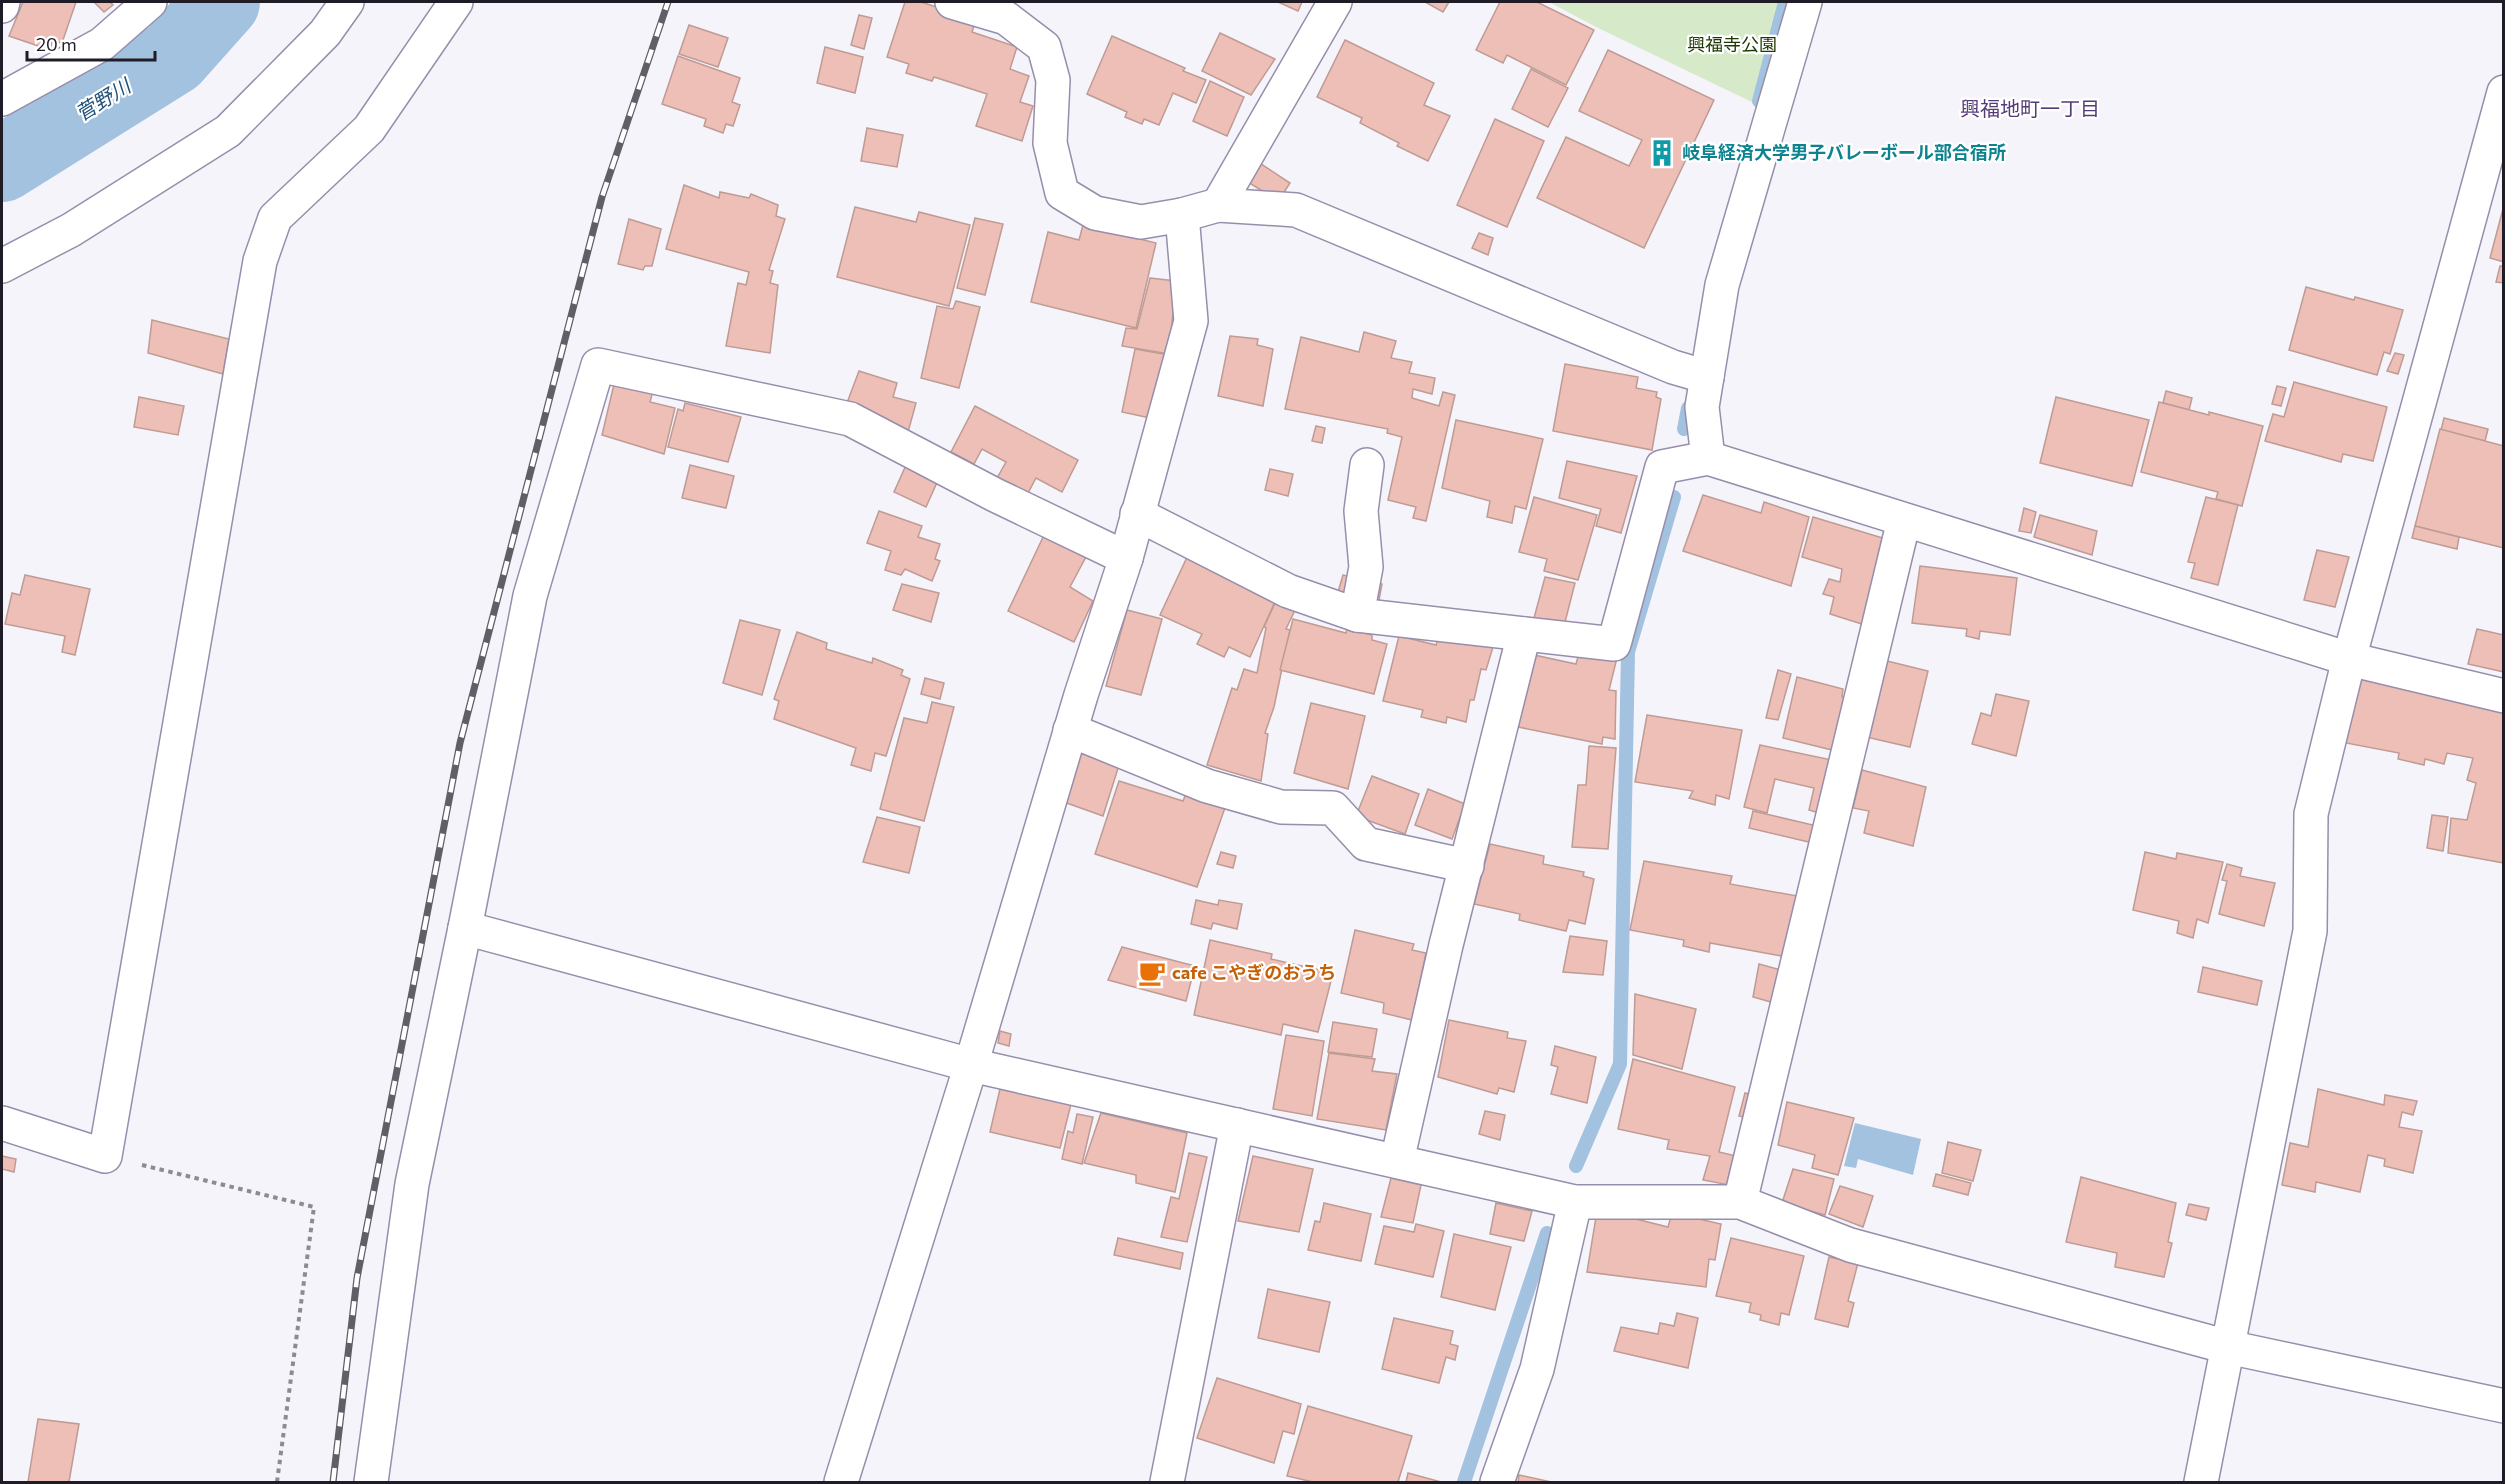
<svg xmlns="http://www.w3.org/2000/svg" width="2505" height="1484" viewBox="0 0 2505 1484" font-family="Commissioner,'Noto Sans JP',sans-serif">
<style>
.green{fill:#d6eaca}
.water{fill:#a2c2df}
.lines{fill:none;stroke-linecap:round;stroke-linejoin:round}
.stream{stroke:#a2c2df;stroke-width:14}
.river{stroke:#a2c2df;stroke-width:76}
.building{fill:#eebfb7;stroke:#be9b94;stroke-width:1.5}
.minor-casing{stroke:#968eab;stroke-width:36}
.path{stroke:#8c8a93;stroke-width:4;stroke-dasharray:4.5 4.5;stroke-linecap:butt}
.minor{stroke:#fff;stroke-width:33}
.rail-casing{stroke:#605e67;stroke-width:7}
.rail{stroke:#fff;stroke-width:4.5;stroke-dasharray:14;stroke-linecap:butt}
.labels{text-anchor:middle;stroke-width:4.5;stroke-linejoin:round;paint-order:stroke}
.park-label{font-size:18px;fill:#1d3801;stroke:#fff}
.culture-label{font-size:18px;font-weight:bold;fill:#0d838f;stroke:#fff;text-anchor:start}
.food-label{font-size:18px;font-weight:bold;fill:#c56008;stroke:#fff;text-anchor:start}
.water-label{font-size:20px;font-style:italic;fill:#22527a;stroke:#fff}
.neighbourhood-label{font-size:20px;fill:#533c78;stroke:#fff}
</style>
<rect width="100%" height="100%" fill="#f6f4fb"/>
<path class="green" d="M1549,2H1789L1758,105L1596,27Z"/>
<path class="water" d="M1855,1123L1921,1139L1913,1175L1858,1159L1856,1168L1844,1166Z"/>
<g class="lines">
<g class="stream">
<path d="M1759,101L1785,2"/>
<path d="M1684,429L1688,408"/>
<path d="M1576,1166L1620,1064L1628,652L1674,497"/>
<path d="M1464,1482L1547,1233"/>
</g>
<path class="river" d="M2,164L173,57L222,2"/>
</g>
<g class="building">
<path d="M23,2H76L62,43L52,41L50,50L9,36Z"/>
<path d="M94,2H110L113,5L104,12Z"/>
<path d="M905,2H921L952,12L950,18L974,26L972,32L1017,47L1010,69L1029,76L1020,102L1033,106L1022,141L976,126L987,94L934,77L932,81L906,73L909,64L887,57Z"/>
<path d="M1278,2H1302L1298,11Z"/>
<path d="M1425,2H1449L1443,12Z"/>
<path d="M1500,2H1537L1594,30L1566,85L1507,55L1503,63L1476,50Z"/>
<path d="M859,15L872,18L864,49L851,45Z"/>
<path d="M689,25L728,38L718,67L679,54Z"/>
<path d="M1220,33L1275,59L1251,95L1202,71Z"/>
<path d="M1112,36L1185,68L1183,71L1206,80L1196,103L1173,93L1159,125L1144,119L1142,124L1125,117L1127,112L1087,94Z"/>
<path d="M1345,40L1434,83L1424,105L1450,116L1428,161L1397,146L1399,143L1360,123L1362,118L1317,97Z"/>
<path d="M825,47L863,57L855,93L817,83Z"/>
<path d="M1608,50L1714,100L1644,248L1537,198L1566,137L1629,166L1642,140L1579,111Z"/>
<path d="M678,56L740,78L732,102L740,105L733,126L726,124L723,133L704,126L706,119L662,104Z"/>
<path d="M1531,69L1568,88L1548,127L1512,109Z"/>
<path d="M1210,81L1244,97L1227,136L1193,121Z"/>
<path d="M1495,119L1544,141L1507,227L1457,205Z"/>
<path d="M867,128L903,135L897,167L861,161Z"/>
<path d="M1255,160L1290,183L1281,197H1272L1243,179Z"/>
<path d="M684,185L719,198L720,192L749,198L751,194L778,205L776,216L785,219L769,270L773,271L770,283L778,285L770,353L726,346L738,283L746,285L749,272L666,249Z"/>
<path d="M2504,205V262L2490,258Z"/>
<path d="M855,207L916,222L919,212L970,225L949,306L837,277Z"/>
<path d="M975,218L1003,224L985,295L957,288Z"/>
<path d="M629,219L661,229L652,266H645L643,270L618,264Z"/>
<path d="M1083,225L1156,243L1136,328L1031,302L1048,232L1079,240Z"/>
<path d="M1479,233L1493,238L1488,255L1472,248Z"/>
<path d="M2500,266H2504V283L2496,282Z"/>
<path d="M1150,278L1176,281L1169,354L1122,346L1126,328L1137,329Z"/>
<path d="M2306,287L2354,300L2355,297L2403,310L2390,354L2384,352L2377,375L2289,350Z"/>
<path d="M956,301L980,307L959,388L921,378L937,306L953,309Z"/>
<path d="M152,320L229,339L223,374L148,353Z"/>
<path d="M1364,332L1396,341L1391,358L1412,362L1409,373L1435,378L1432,394L1413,389L1412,398L1439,406L1443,392L1455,395L1426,521L1413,518L1416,507L1388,500L1402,437L1387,433L1388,429L1285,409L1301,337L1359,352Z"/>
<path d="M1230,336L1258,339L1257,345L1273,349L1263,406L1218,396Z"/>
<path d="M1135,349L1169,355L1155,419L1122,412Z"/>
<path d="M2395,353L2404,355L2398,374L2387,371Z"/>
<path d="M1565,364L1638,377L1636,388L1657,392L1656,397L1661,399L1652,450L1553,431Z"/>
<path d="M859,371L897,383L893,397L916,403L908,432L845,408Z"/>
<path d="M2294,382L2387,407L2373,461L2343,454L2341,462L2265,441L2273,414L2284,417Z"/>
<path d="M614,384L653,391L650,402L675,408L664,454L602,435Z"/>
<path d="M2277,386L2286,388L2281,406L2272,404Z"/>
<path d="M2166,391L2192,398L2189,410L2163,403Z"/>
<path d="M139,397L184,406L178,435L134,427Z"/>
<path d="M2056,397L2149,420L2132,486L2040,463Z"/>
<path d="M2159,402L2209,415V412L2263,426L2242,506L2216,499L2218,492L2141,472Z"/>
<path d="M685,403L741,417L728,462L668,447L678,409L683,411Z"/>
<path d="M975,406L1078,460L1062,492L1036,478L1027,495L996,480L1006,462L982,449L974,464L951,452Z"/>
<path d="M2444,418L2488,429L2485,441L2441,430Z"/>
<path d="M1456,420L1543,439L1526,509L1515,506L1512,523L1487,517L1490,501L1442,488Z"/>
<path d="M1316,426L1325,428L1322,443L1312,441Z"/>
<path d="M2440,429L2504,446V548L2415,526Z"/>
<path d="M1567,461L1637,476L1621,533L1596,526L1601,509L1559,498Z"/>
<path d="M907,463L939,478L926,507L894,492Z"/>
<path d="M690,465L734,476L726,508L682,498Z"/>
<path d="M1270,469L1293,474L1288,496L1265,490Z"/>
<path d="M1703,495L1761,513L1764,502L1809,517L1791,586L1683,551Z"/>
<path d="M1534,497L1597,515L1578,580L1544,571L1547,559L1519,552Z"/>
<path d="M2206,497L2238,505L2218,585L2191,578L2195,563L2188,562Z"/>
<path d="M2024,508L2036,512L2031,533L2019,531Z"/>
<path d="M879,511L922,526L918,537L940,544L935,559L940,561L932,581L905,569L901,575L885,570L891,551L867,543Z"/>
<path d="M2040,515L2097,531L2092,555L2034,537Z"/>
<path d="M1813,517L1886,539L1865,625L1830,614L1834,597L1823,594L1829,579L1840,582L1842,569L1802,557Z"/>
<path d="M2415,526L2459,537L2457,549L2412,538Z"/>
<path d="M1045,533L1088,553L1070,587L1093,601L1074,642L1008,611Z"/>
<path d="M2317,550L2349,557L2335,607L2304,600Z"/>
<path d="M1189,553L1278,595L1250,657L1229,647L1224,657L1197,644L1202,634L1160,615Z"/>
<path d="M1920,566L2017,578L2010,635L1980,631L1979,639L1966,636L1967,629L1912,623Z"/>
<path d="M25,575L90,589L75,655L62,652L65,636L5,624L12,593L20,595Z"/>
<path d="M1343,575L1382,584L1379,600L1338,592Z"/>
<path d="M1545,577L1575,583L1564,626L1534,618Z"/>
<path d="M902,584L939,593L931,622L893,610Z"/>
<path d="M1277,599L1296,608L1286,629L1290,630L1274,707L1265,733L1268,734L1261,781L1207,765L1232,688L1237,690L1244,669L1257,673L1266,628L1264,627Z"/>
<path d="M1127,610L1162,619L1141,695L1106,686Z"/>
<path d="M1293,619L1346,633L1347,629L1372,635V640L1387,644L1374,694L1280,670Z"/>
<path d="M740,620L780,630L762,695L723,683Z"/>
<path d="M2477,629L2504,635V672L2468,664Z"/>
<path d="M797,632L827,643L826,649L872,663L873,658L903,670L901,675L910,679L886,756L875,753L871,771L851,765L856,748L774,719L779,701L774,699Z"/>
<path d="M1439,635L1493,647L1486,670L1481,669L1474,700H1470L1466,722L1447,717L1446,723L1421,717L1423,710L1383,701L1399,636L1436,645Z"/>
<path d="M1579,653L1617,658L1609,690L1616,691L1615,739L1603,737L1602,744L1518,727L1534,655L1576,664Z"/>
<path d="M1883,660L1928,671L1910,747L1866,737Z"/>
<path d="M1778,670L1791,674L1778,720L1766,718Z"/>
<path d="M2366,676L2504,706V863L2448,853L2451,818L2467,820L2476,783L2467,780L2473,758L2447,753L2444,764L2425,759L2424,765L2398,759L2399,753L2346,743L2357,679Z"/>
<path d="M1797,677L1843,689L1842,697L1852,699L1836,751L1783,738Z"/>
<path d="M925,678L944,683L940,699L921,694Z"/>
<path d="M1996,694L2029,701L2016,756L1972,744L1981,713L1991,716Z"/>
<path d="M932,702L954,707L924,821L880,809L904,718L927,723Z"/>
<path d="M1311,703L1365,716L1348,789L1294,773Z"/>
<path d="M1647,715L1742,730L1729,799L1716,795L1715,805L1689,798L1693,791L1635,782Z"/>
<path d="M1760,745L1832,760L1819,813L1809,810L1814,788L1775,779L1767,813L1744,807Z"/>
<path d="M1589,746L1616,748L1608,849L1572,847L1578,785H1586Z"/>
<path d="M1077,751L1119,765L1103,816L1061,801Z"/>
<path d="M1862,770L1926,787L1913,846L1864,833L1869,811L1853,808Z"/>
<path d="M1372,776L1419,794L1405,834L1356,816Z"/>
<path d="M1119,781L1183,801L1188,789L1226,805L1197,887L1095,854Z"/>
<path d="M1428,789L1465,804L1452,839L1415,825Z"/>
<path d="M1753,811L1817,826L1813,843L1749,828Z"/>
<path d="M2432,815L2448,817L2443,851L2427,848Z"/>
<path d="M877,817L920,827L909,873L863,862Z"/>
<path d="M1490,844L1544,856L1543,864L1584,872L1583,876L1594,879L1585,924L1569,920L1566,931L1519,920L1520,914L1474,904Z"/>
<path d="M1221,852L1236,856L1233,868L1217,864Z"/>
<path d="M2145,852L2176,859L2177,853L2223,862L2208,923L2197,919L2193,938L2177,933L2179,921L2133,910Z"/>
<path d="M1644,861L1732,876L1730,884L1803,897L1787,957L1710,943L1709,952L1683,946L1684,940L1630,930Z"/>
<path d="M2227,864L2242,868L2240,876L2275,883L2264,926L2219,914L2227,881L2222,880Z"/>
<path d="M1196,900L1218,905L1219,900L1242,904L1237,929L1213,923L1211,929L1191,924Z"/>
<path d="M1355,930L1414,944L1412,950L1426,953L1412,1020L1383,1013L1384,1003L1341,993Z"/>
<path d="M1570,936L1607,941L1603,975L1563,972Z"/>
<path d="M1210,940L1272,954L1271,959L1333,973L1318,1032L1283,1024L1281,1035L1194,1015Z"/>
<path d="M1122,947L1195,966L1186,1001L1108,980Z"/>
<path d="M1759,964L1785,971L1778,1004L1753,997Z"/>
<path d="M2203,967L2262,981L2257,1005L2198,992Z"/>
<path d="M1635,994L1696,1009L1682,1069L1633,1055Z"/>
<path d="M1449,1020L1508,1032L1507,1038L1526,1041L1514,1092L1499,1088L1497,1094L1438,1077Z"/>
<path d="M1333,1022L1377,1029L1372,1057L1328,1052Z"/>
<path d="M1000,1031L1011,1034L1009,1046L998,1043Z"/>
<path d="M1286,1035L1324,1041L1312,1116L1273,1109Z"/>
<path d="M1555,1046L1596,1057L1587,1103L1551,1094L1558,1067L1551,1065Z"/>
<path d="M1329,1053L1375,1059L1372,1071L1397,1074L1386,1130L1317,1119Z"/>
<path d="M1633,1059L1735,1087L1719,1152L1736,1156L1729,1185L1703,1180L1710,1156L1667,1149L1669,1140L1618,1129Z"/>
<path d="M1000,1089L1071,1104L1060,1148L990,1132Z"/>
<path d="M2318,1089L2384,1105L2385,1095L2417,1101L2413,1115L2402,1112L2399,1127L2422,1131L2413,1173L2384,1166L2385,1159L2368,1155L2360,1192L2316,1182L2315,1192L2282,1185L2290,1143L2308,1147Z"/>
<path d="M1745,1093L1758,1096L1752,1119L1739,1116Z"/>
<path d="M1787,1102L1854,1118L1838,1175L1812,1168L1815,1155L1778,1145Z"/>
<path d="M1485,1111L1505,1115L1500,1140L1479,1134Z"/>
<path d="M1101,1113L1187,1133L1175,1192L1136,1183V1175L1084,1163Z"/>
<path d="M1077,1114L1093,1117L1082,1164L1062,1159L1068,1131L1073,1133Z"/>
<path d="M1948,1142L1981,1150L1973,1181L1942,1173Z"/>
<path d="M1189,1153L1207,1157L1187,1242L1161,1237L1171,1197L1179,1199Z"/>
<path d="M2,1156L16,1159L14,1172L2,1169Z"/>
<path d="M1253,1156L1313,1169L1299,1232L1238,1221Z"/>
<path d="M1793,1169L1834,1179L1825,1215L1782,1203Z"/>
<path d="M1936,1174L1971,1183L1968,1195L1933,1186Z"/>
<path d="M2081,1177L2176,1203L2168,1242L2172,1243L2164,1277L2115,1267L2117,1253L2066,1242Z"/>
<path d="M1391,1178L1421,1185L1413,1223L1381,1217Z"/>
<path d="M1840,1186L1873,1196L1863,1227L1829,1214Z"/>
<path d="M1324,1203L1371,1214L1361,1261L1308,1250L1315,1221L1320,1222Z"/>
<path d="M1496,1203L1532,1211L1524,1241L1490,1234Z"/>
<path d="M2189,1204L2209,1208L2206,1220L2186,1215Z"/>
<path d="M1672,1213L1721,1224L1715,1260L1709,1259L1706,1287L1587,1272L1596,1217H1628L1668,1227Z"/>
<path d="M1416,1224L1444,1231L1433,1277L1375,1264L1384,1226L1414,1232Z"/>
<path d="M1454,1234L1511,1247L1495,1310L1441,1297Z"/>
<path d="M1118,1238L1183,1253L1180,1269L1114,1255Z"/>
<path d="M1731,1238L1804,1256L1789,1315L1781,1313L1779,1325L1760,1320L1761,1315L1749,1312L1751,1303L1716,1296Z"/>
<path d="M1829,1257L1858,1263L1848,1301L1854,1303L1848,1327L1815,1319Z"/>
<path d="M1268,1289L1330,1302L1319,1352L1258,1338Z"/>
<path d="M1677,1313L1698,1318L1688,1368L1614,1351L1621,1327L1658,1334L1660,1323L1674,1326Z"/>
<path d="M1394,1318L1453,1331L1450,1344L1458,1346L1455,1360L1446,1357L1439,1383L1382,1369Z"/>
<path d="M1217,1378L1301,1404L1294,1434L1283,1431L1274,1463L1197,1438Z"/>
<path d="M1308,1406L1412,1436L1398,1482H1313L1287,1476Z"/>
<path d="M38,1419L79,1424L69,1482H28Z"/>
<path d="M1408,1473L1441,1482H1406Z"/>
<path d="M1519,1475L1551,1482H1518Z"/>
</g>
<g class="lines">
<defs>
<g id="minor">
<path d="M952,2L1006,18L1044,47L1053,80L1050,143L1062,193L1095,213L1141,222L1182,215L1218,205L1335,2"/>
<path d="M2,6L3,2"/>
<path d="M2,99L102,44L150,2"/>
<path d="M1218,205L1296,210L1673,367L1707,377"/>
<path d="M2,266L71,230L228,131L325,33L347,2"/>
<path d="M1708,458L1702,407L1722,285L1805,2"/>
<path d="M1137,514L1288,591L1357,615L1614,644L1662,467L1708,458L2349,659L2504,696"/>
<path d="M1357,615L1366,567L1361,511L1367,465"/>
<path d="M1070,730L1207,786L1281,807L1333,808L1366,844L1467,866"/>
<path d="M465,928L971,1065L1575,1202H1740L1850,1245L2228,1347L2504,1406"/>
<path d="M2,1123L105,1156L260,261L275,218L369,129L456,2"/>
<path d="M1397,1161L1446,945L1524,634"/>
<path d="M1740,1202L1904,520"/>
<path d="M371,1482L412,1184L465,928L530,596L598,365L850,419L995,495L1126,558"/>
<path d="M841,1482L971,1065L1081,695L1126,558L1191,321L1182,215"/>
<path d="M1167,1482L1237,1125"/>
<path d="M1497,1482L1537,1369L1575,1202"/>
<path d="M2201,1482L2310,931L2311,814L2349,659L2504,92"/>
</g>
</defs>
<use href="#minor" class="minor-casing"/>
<path class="path" d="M142,1165L314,1207L277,1482"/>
<use href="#minor" class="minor"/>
<defs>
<path id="rail" d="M333,1482L357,1278L460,743L602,197L668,2"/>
</defs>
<use href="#rail" class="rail-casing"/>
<use href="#rail" class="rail"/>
</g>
<defs>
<symbol id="building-bare" viewBox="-9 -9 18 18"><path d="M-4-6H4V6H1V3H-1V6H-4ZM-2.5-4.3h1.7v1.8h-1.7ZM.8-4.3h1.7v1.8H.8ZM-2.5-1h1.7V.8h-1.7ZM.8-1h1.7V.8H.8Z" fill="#0f9aa8" stroke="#fff" stroke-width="2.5" paint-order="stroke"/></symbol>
<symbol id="cafe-bare" viewBox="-9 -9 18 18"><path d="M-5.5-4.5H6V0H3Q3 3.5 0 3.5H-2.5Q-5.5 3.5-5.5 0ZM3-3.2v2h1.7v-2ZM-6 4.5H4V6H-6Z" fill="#e8710a" stroke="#fff" stroke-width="2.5" paint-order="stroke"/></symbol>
</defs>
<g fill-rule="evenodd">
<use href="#building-bare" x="1643" y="134" width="38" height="38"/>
<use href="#cafe-bare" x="1133" y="954" width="38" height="38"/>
</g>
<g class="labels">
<g class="park-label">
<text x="1732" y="51">興福寺公園</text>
</g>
<g class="culture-label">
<text x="1682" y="159">岐阜経済大学男子バレーボール部合宿所</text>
</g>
<g class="food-label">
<text x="1172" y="979">cafe こやぎのおうち</text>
</g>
<g class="water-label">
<text transform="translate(103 100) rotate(-32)" y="7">菅野川</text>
</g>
<g class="neighbourhood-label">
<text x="2030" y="116">興福地町一丁目</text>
</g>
</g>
<rect width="2505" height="1484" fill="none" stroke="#1f1c27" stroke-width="6"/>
<path d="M27 51v9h128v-9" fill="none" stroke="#1f1c27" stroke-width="3"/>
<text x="36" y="51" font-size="18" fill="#1f1c27" stroke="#ffffff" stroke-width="4.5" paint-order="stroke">20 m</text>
</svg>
